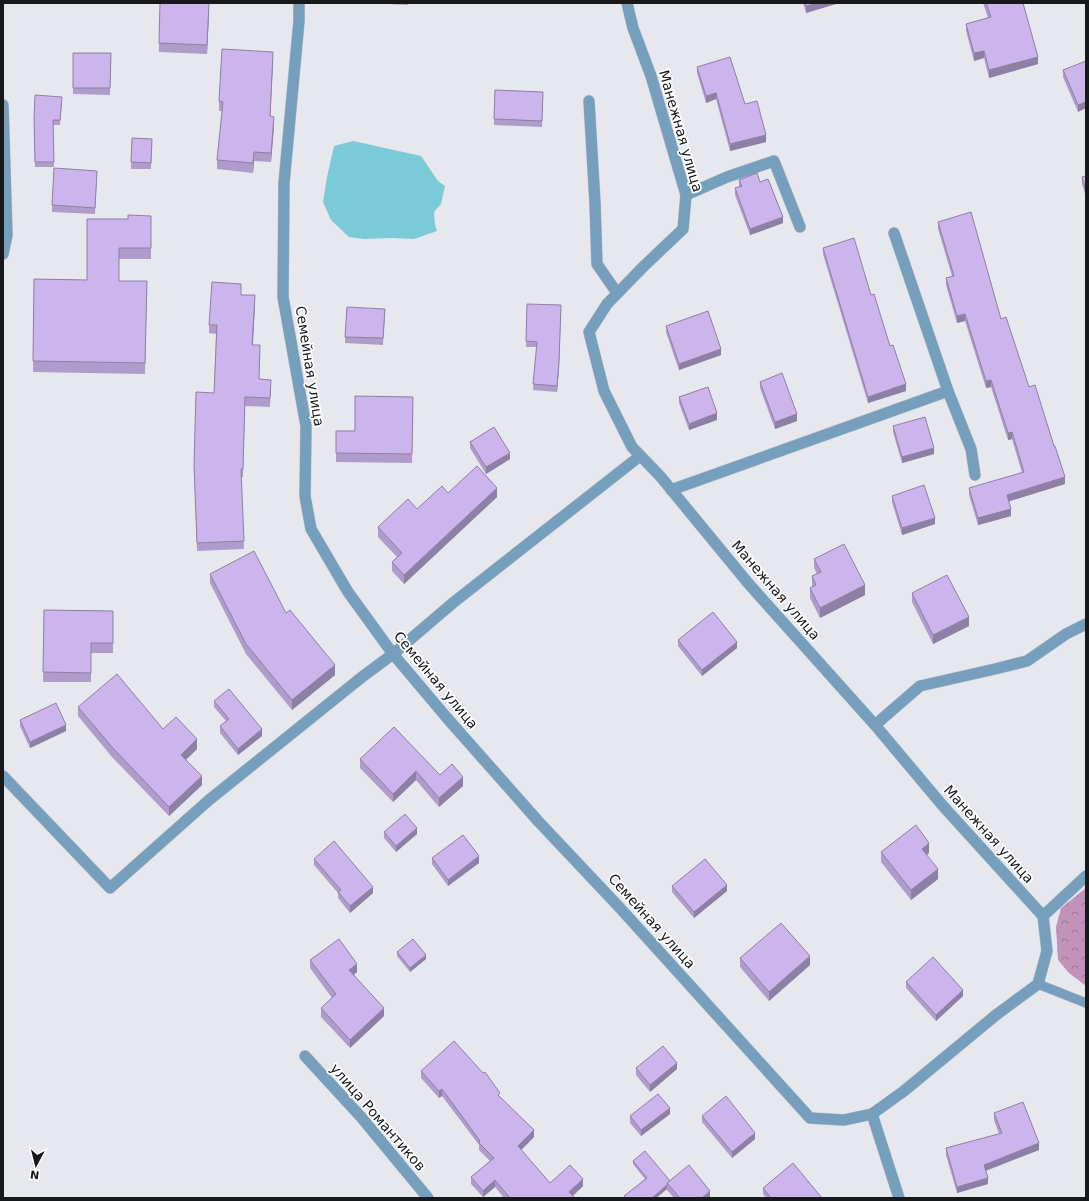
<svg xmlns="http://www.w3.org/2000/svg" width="1089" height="1201" viewBox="0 0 1089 1201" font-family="'DejaVu Sans',sans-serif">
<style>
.forest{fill:url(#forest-crowns)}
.water{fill:#7bcad7}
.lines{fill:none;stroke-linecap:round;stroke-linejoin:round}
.service-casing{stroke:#c1c3c8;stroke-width:10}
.minor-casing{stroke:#c1c3c8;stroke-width:12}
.service{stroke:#769fbd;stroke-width:9}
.minor{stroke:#769fbd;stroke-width:11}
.wall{fill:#af9ccb}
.shaded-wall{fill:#8e7fa5}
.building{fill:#cbb5ec;stroke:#8e7fa5}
.labels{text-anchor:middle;stroke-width:3.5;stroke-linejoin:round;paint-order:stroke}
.street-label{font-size:14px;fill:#17181a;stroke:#fff}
</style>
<defs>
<pattern id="forest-crowns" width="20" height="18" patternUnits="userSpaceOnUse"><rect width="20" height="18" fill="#c392b9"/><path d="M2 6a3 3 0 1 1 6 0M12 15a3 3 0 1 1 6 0" fill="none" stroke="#9d7696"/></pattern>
</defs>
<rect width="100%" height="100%" fill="#e6e8ee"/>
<path class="forest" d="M1086,888V986L1069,973L1058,960L1056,927L1061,908Z"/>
<path class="water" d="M353,141L421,156L438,181L445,186L441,204L434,212L435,225L437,231L414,239L392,238L364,239L349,237L331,220L323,202L327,177L334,146Z"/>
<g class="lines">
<defs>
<path id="service" d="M1038,984L1086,1003"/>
<g id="minor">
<path d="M299,3V21L284,183L283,297L306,426L305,496L311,529L348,592L393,654L447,718L538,821L620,908L810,1118L844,1120L872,1114L899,1198"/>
<path d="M627,3L633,28L651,76L686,195L683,229L643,267L607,304L589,332L604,391L632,447L660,476L748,583L875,725L943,806L1043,916L1047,951L1038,984L996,1015L904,1091L872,1114"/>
<path d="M589,101L595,203L597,264L617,293"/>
<path d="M3,105L7,235L3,254"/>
<path d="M686,195L727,177L774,161L800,227"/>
<path d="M948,391L971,449L975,475"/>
<path d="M671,490L948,391L894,233"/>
<path d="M875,725L920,686L995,669L1027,661L1066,634L1086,624"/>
<path d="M3,776L110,888L209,800L362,677L393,654L454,602L640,456"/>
<path d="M1043,916L1086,876"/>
<path d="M305,1056L361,1117L428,1198"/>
</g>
</defs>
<use href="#service" class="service-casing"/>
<use href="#minor" class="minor-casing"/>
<use href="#service" class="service"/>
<use href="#minor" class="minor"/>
</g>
<g class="wall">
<path d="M369,3H409L408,5Z"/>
<path d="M803,3H839L806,13Z"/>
<path d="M983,3H1023L1038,64L989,78L984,58L974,61L966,31V24L988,18Z"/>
<path d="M209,12L207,54L159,52V43Z"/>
<path d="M73,53H111L110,95L73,94Z"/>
<path d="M273,61L270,116L274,126L271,162L254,161L253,173L217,169V160L222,111H219V101Z"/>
<path d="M1086,61L1078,112L1063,77V70Z"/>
<path d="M697,67L745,104L766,142L730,151L716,99L706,103L697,73Z"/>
<path d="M543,92L542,127L494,125V119Z"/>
<path d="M62,102L60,125H53L54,167H35L34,118Z"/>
<path d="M132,138L152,139L151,169H131Z"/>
<path d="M1086,176V197L1082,184V177Z"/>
<path d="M97,177L95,214L52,212V205Z"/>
<path d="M739,180L760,182L783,223L750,235L735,195V188L739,187Z"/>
<path d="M151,216V259H119V281H147L145,374L33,372L34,279L87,280L128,219Z"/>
<path d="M938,222L1001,319L1029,387L1065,484L1009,501L1011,516L978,525L969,495V488L1022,473L1012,439L1008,440L991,387L986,388L965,321L957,323L946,285V278L952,276L938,229Z"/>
<path d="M823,248L871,295L906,391L868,403L823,254Z"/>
<path d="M241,295L255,304L253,345L260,354L259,379L271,388L270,407L245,406L243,477H241L244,549L197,551L194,465L214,393L216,334L209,333V325Z"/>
<path d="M527,304L559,368L557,392L533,390L537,347H526Z"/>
<path d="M385,315L383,345L345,343V337Z"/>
<path d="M666,326L721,355L679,370L666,332Z"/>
<path d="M760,382L797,421L775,429L760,388Z"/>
<path d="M413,397L412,463L336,462V431H355Z"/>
<path d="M679,397L717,420L689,430L679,403Z"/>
<path d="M893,426L934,454L902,463L893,432Z"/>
<path d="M470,442L510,459L486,474L470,448Z"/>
<path d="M448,493L497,497L404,584L392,571V562L397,557L378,537V527L417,509Z"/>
<path d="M892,496L935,524L902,535L892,502Z"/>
<path d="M814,559L865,595L820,618L810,598V588L812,587V576L817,574L814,568Z"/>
<path d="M210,574L286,613L335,675L292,710L246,654L210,583Z"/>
<path d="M912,593L969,626L933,644L912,602Z"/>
<path d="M44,610L113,611V653H91V682H43Z"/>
<path d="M678,640L737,648L702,676L678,646Z"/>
<path d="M214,701L262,736L238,755L220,733V726L226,721L214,707Z"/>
<path d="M78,707L163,729L197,749L186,760L202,785L169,816L112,757L78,716Z"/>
<path d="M20,720L66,731L30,748L20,726Z"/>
<path d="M360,759L440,775L463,786L439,807L416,780L393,802L360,768Z"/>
<path d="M384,832L417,834L396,852L384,838Z"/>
<path d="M881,852L929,853L927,855L938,879L911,900L881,862Z"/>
<path d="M432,858L479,863L448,886L432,864Z"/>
<path d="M314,859L373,893L350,913L338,898V893L314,865Z"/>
<path d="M672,886L727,891L694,918L672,892Z"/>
<path d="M397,952L426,959L410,972L397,956Z"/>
<path d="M740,958L810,965L769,1001L740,967Z"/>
<path d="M310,960L357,972L354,975L384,1016L350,1048L321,1017V1008L332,998L310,968Z"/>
<path d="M906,982L963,996L936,1021L906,988Z"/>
<path d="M636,1068L677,1069L650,1092L636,1075Z"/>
<path d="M421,1071L500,1097L534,1137L521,1150L550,1183L583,1186L573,1196L575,1198H504L495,1187L483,1197L471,1184V1177L490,1161L479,1150V1145L442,1096L439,1098L421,1078Z"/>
<path d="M994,1113L1039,1150L986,1171L988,1184L957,1193L946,1155V1148L999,1134L994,1120Z"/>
<path d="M670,1114L641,1136L630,1123V1116Z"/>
<path d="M702,1116L755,1139L732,1158L702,1122Z"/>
<path d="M633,1161L670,1181L710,1197L709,1198H674L667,1190V1189L656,1198H624V1196L645,1179L633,1164Z"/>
<path d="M763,1188L822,1198H766L763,1194Z"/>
</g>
<g class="shaded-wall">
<path d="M209,3V12L207,54V45Z"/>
<path d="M818,3H839L806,13V6Z"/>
<path d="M984,51V58L974,61V53Z"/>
<path d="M273,52V61L270,126V116Z"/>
<path d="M1038,57V64L989,78V70Z"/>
<path d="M716,93V99L706,103V96Z"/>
<path d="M1086,102V108L1078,112V105Z"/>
<path d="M274,117V126L271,162V153Z"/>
<path d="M766,135V142L730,151V144Z"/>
<path d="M254,152V161L253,173V163Z"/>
<path d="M783,217V223L750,235V229Z"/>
<path d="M255,295V304L252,353V345Z"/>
<path d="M561,311L559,368L557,392V386Z"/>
<path d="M965,314V321L957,323V316Z"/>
<path d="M721,349V355L679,370V364Z"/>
<path d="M991,380V387L986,388V381Z"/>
<path d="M906,384V391L868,403V397Z"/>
<path d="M717,413V420L689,430V424Z"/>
<path d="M797,414V421L775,429V422Z"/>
<path d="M1012,432V439L1008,440V433Z"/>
<path d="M934,448V454L902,463V457Z"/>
<path d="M510,453V459L486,474V467Z"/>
<path d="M1065,477V484L1007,502V495Z"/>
<path d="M497,488V497L404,584V575Z"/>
<path d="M1011,509V516L978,525V518Z"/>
<path d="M935,518V524L902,535V528Z"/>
<path d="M865,585V595L820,618V608Z"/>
<path d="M969,617V626L933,644V635Z"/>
<path d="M737,642V648L702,676V670Z"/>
<path d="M335,665V675L292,710V700Z"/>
<path d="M66,725V731L30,748V742Z"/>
<path d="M262,729V736L238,755V749Z"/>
<path d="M197,739V749L181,764V755Z"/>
<path d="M416,771V780L393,802V794Z"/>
<path d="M202,776V785L169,816V807Z"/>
<path d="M463,777V786L439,807V798Z"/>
<path d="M417,828V834L396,852V846Z"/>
<path d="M929,843V853L922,858V849Z"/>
<path d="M479,856V863L448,886V880Z"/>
<path d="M938,869V879L911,900V890Z"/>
<path d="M727,885V891L694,918V912Z"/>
<path d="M373,887V893L350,913V906Z"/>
<path d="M426,955V959L410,972V968Z"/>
<path d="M810,956V965L769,1001V992Z"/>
<path d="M357,964V972L349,978V970Z"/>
<path d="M963,990V996L936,1021V1015Z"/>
<path d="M384,1008V1016L350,1048V1040Z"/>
<path d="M677,1063V1069L650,1092V1085Z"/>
<path d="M442,1089V1096L439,1098V1091Z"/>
<path d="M670,1108V1114L641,1136V1130Z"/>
<path d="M534,1130V1137L518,1153V1146Z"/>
<path d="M755,1133V1139L732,1158V1152Z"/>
<path d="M1039,1143V1150L984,1171V1165Z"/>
<path d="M988,1178V1184L957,1193V1187Z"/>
<path d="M583,1179V1186L570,1198L569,1192Z"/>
<path d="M495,1180V1187L483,1197V1191Z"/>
<path d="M667,1185V1189L656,1198H652Z"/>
<path d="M710,1191V1197L709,1198H702Z"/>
</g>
<g class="building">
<path d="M160,3H209L207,45L159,43Z"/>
<path d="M805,3H818L806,6Z"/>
<path d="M986,3H1023L1038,57L989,70L984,51L974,53L966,24L991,17Z"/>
<path d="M222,49L273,52L270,116L274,117L271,153L254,152L253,163L217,160L223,102L219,101Z"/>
<path d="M73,53H111L110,88H73Z"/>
<path d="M730,57L745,104L757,101L766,135L730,144L716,93L706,96L697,67Z"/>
<path d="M1086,61V102L1078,105L1063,70Z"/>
<path d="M495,90L543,92L542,121L494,119Z"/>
<path d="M35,95L62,97L60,120H53L54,162H35L34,118Z"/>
<path d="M132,138L152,139L151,163L131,162Z"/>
<path d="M54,168L97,171L95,208L52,205Z"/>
<path d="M757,173L760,182L768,179L783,217L750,229L735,188L742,186L739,180Z"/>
<path d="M1086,176V191L1082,177Z"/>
<path d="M971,212L1001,319L1006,317L1029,387L1035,385L1054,446H1055L1065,477L1007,495L1011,509L978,518L969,488L1024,472L1012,432L1008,433L991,380L986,381L965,314L957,316L946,278L954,276L938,222Z"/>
<path d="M128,215L151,216V248H119V281H147L145,363L33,361L34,279L87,280V219H128Z"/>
<path d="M854,238L871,295L874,294L890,346L893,345L906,384L868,397L823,248Z"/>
<path d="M212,282L241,284V295H255L252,345H260L259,379L271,380L270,398L245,397L243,469H241L244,541L197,543L194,465L196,392L214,393L217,325H209Z"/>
<path d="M527,304L561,305L559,362L557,386L533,384L537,342L526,341Z"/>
<path d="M347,307L385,309L383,338L345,337Z"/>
<path d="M708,311L721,349L679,364L666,326Z"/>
<path d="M782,373L797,414L775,422L760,382Z"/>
<path d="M708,387L717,413L689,424L679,397Z"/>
<path d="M355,396L413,397L412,454L336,453V431H355Z"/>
<path d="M925,417L934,448L902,457L893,426Z"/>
<path d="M494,427L510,453L486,467L470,442Z"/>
<path d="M477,466L497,488L404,575L392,562L402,553L378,527L408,499L417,509L442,486L448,493Z"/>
<path d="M924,485L935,518L902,528L892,496Z"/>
<path d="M844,544L865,585L820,608L810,588L816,585L812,576L821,572L814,559Z"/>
<path d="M254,551L286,613L290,610L335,665L292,700L246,644L210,574Z"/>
<path d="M947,575L969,617L933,635L912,593Z"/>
<path d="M44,610L113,611V643H91V673L43,672Z"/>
<path d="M713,612L737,642L702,670L678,640Z"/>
<path d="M117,674L163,729L176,717L197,739L181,755L202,776L169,807L112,747L78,707Z"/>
<path d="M229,689L262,729L238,749L220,726L229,719L214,701Z"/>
<path d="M56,703L66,725L30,742L20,720Z"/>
<path d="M394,727L440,775L452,764L463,777L439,798L416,771L393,794L360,759Z"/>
<path d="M405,814L417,828L396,846L384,832Z"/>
<path d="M916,825L929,843L922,849L938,869L911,890L881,852Z"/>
<path d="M463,835L479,856L448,880L432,858Z"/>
<path d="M334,841L373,887L350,906L338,892L341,890L314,859Z"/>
<path d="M705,859L727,885L694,912L672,886Z"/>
<path d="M781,923L810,956L769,992L740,958Z"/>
<path d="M339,939L357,964L349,970L384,1008L350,1040L321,1008L336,994L310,960Z"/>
<path d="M413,939L426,955L410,968L397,952Z"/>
<path d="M933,957L963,990L936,1015L906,982Z"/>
<path d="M454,1041L483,1073L485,1072L500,1093L498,1095L534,1130L518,1146L550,1183L570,1165L583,1179L569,1192L575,1198H510L495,1180L483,1191L471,1177L494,1158L479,1143L480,1141L442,1089L439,1091L421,1071Z"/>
<path d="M663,1046L677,1063L650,1085L636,1068Z"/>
<path d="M658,1094L670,1108L641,1130L630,1116Z"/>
<path d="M726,1096L755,1133L732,1152L702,1116Z"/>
<path d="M1023,1102L1039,1143L984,1165L988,1178L957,1187L946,1148L1002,1133L994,1113Z"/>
<path d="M645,1151L670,1181L667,1183V1185L652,1198H625L624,1196L647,1178L633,1161Z"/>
<path d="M793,1163L822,1198H771L763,1188Z"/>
<path d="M689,1165L710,1191L702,1198H680L667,1183Z"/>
</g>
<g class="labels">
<g class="street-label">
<text transform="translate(681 131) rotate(74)" y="5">Манежная улица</text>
<text transform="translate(310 366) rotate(81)" y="5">Семейная улица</text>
<text transform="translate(776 590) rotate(49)" y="5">Манежная улица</text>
<text transform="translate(436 680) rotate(50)" y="5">Семейная улица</text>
<text transform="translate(989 834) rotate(48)" y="5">Манежная улица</text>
<text transform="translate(652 921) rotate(48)" y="5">Семейная улица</text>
<text transform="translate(378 1117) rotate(49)" y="5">улица Романтиков</text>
</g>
</g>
<rect width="1089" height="1201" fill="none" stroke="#17181a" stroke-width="8"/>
<g transform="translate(36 1165) rotate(187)" stroke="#ffffff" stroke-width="3" paint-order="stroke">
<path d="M0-3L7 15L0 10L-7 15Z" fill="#17181a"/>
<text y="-6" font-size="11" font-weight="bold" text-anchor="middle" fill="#17181a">N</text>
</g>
</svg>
